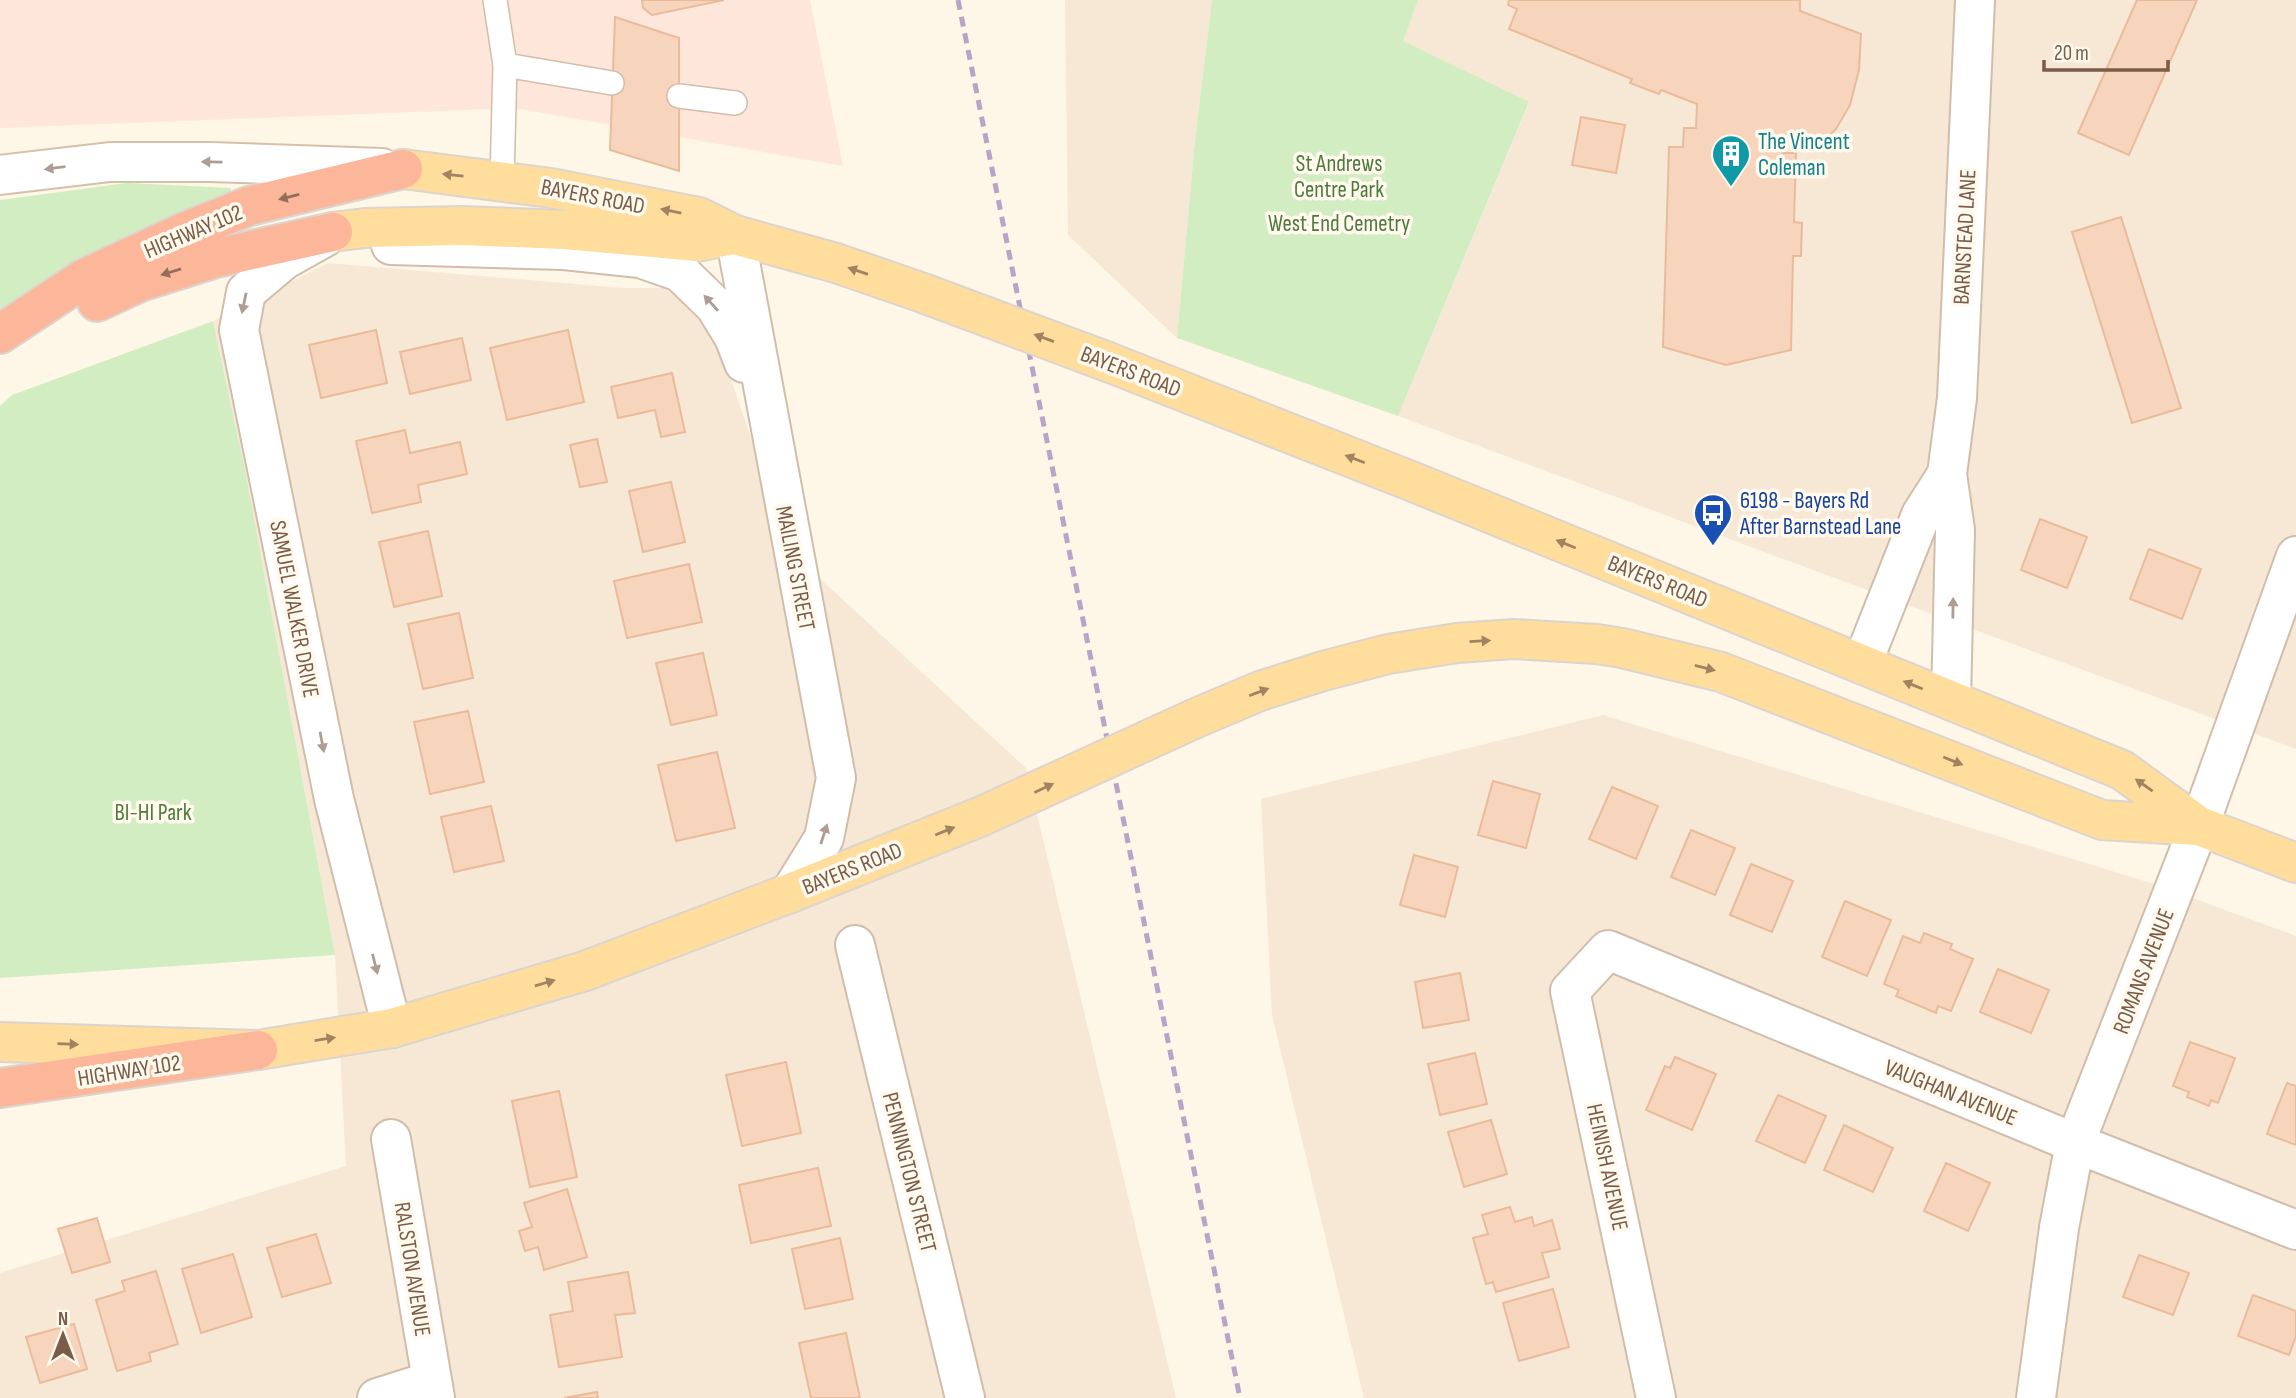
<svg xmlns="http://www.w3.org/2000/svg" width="2296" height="1398" viewBox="0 0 2296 1398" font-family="'Sofia Sans Condensed',sans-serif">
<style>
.residential{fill:#f6e8d4}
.commercial{fill:#ffe6da}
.green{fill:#d3edc3}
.building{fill:#f6d5bc;stroke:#eabb9b;stroke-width:2}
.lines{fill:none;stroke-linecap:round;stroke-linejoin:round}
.service-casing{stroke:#d1bdab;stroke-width:26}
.minor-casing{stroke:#d1bdab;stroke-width:42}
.secondary-casing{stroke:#d7c0aa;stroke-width:42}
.primary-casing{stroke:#dcd5cf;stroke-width:42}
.motorway-casing{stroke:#dcd5cf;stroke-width:42}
.service{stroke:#fff;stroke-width:23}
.minor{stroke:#fff;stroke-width:38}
.secondary{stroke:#fff;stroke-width:38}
.primary{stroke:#ffdd9c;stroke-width:38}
.motorway{stroke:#fcb699;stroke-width:38}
.rail{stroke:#b9a3c9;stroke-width:5;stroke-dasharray:10 7;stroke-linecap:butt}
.primary-bridge-casing{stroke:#dcd5cf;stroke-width:42;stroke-linecap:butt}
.primary-bridge{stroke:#ffdd9c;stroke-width:38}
.oneway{fill:#af9d91}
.oneway2{fill:#a28361}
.oneway3{fill:#946e58}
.labels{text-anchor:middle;stroke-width:7;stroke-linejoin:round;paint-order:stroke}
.culture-label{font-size:23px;fill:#0d838f;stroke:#fff9ee;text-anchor:start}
.park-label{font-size:23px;fill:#4d7a3c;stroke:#fff9ee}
.street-label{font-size:23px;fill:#7a5c48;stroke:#fff9ee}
.transit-label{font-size:23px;fill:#164399;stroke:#fff9ee;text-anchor:start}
</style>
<rect width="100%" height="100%" fill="#fef6e7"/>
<g class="residential">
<path d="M1065,0H1212L1195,140L1177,338L1068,235Z"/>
<path d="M1418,0H2296V749L1398,416L1529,103L1402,41Z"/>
<path d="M328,263L623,288H699L791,552L1026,768L1176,1398H0V1273L346,1166L335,955L246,475L213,321Z"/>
<path d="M1603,715L2154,884L2296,936V1398H1364L1272,1015L1261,799Z"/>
</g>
<path class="commercial" d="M0,0H810L843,166L515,108L0,128Z"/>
<g class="green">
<path d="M1212,0H1418L1403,41L1529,102L1398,416L1177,338L1195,140Z"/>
<path d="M127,183L231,188L230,199L125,242L0,311V200Z"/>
<path d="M213,321L246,475L335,955L0,978V406L12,395Z"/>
</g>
<g class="building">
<path d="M642,0H724L652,15L643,8Z"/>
<path d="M1509,0H1800V11L1861,34L1859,70L1850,105L1836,129L1815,150L1782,137V153H1796L1794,222L1802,223L1801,256H1793L1791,350L1726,365L1663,347L1669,147H1683L1684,128H1696L1697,104L1661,90L1659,94L1630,83L1632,79L1509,29L1517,9L1508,5Z"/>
<path d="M2137,0H2197L2129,155L2078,133Z"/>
<path d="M615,17L679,38V171L610,150Z"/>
<path d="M1581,117L1625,125L1616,173L1572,165Z"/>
<path d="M2121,217L2181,408L2132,423L2072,232Z"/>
<path d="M376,330L387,383L321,398L309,345Z"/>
<path d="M568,330L584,402L507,420L490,348Z"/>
<path d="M462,338L471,380L410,394L400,352Z"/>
<path d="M672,373L685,432L661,437L655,410L618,418L611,387Z"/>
<path d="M405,430L410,453L460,442L467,474L418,485L421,502L372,513L356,441Z"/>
<path d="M597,439L607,482L580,487L570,445Z"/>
<path d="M671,482L685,542L643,552L629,491Z"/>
<path d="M2040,519L2087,537L2067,588L2021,570Z"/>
<path d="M428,531L442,596L394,607L379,542Z"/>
<path d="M2149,549L2201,569L2182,619L2130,599Z"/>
<path d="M689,564L702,622L627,638L614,581Z"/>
<path d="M459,613L473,678L423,689L408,624Z"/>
<path d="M703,653L717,715L671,725L656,663Z"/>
<path d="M468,711L484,782L430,794L414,722Z"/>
<path d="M717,752L735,828L676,841L658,765Z"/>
<path d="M1493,781L1540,794L1526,848L1478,835Z"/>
<path d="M1612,787L1658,806L1636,859L1589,839Z"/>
<path d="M491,806L504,861L454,872L441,817Z"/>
<path d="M1691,830L1735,848L1715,895L1671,877Z"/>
<path d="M1414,855L1458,867L1445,917L1400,905Z"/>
<path d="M1751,864L1793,881L1772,932L1730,915Z"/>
<path d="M1845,901L1891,920L1867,976L1822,957Z"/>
<path d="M1924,933L1952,944L1950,949L1973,959L1951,1011L1938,1006L1936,1013L1896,996L1899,990L1884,984L1903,936L1920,943Z"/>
<path d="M1998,969L2049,990L2031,1033L1980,1012Z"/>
<path d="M1460,973L1469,1020L1423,1028L1415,982Z"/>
<path d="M2190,1042L2235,1058L2218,1103L2211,1100L2209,1106L2187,1097L2189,1092L2173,1086Z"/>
<path d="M1475,1053L1487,1104L1440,1115L1428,1064Z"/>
<path d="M1675,1057L1716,1074L1692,1130L1646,1110L1665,1066L1670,1068Z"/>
<path d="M786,1062L801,1133L742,1146L726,1075Z"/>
<path d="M2287,1083L2296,1086V1145L2267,1134Z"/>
<path d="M559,1091L577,1177L530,1187L512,1101Z"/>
<path d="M1778,1095L1826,1116L1805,1163L1756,1141Z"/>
<path d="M1491,1120L1507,1174L1464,1187L1448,1132Z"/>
<path d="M1844,1125L1893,1148L1873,1192L1824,1170Z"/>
<path d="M1946,1163L1990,1183L1968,1231L1924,1211Z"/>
<path d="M818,1168L831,1226L751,1243L739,1185Z"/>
<path d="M567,1189L587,1257L544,1270L538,1247L525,1251L519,1231L532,1227L524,1203Z"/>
<path d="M1510,1207L1515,1222L1532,1217L1534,1226L1552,1220L1560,1249L1542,1253L1549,1277L1496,1292L1493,1282L1486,1284L1473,1238L1488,1234L1482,1215Z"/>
<path d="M97,1218L110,1262L72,1273L58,1229Z"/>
<path d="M316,1234L331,1283L282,1297L267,1248Z"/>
<path d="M840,1238L853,1299L805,1309L792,1249Z"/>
<path d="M233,1254L252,1317L201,1333L182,1269Z"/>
<path d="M2139,1255L2189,1273L2173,1315L2123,1297Z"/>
<path d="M156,1271L178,1344L149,1353L151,1361L117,1371L96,1300L125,1291L122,1281Z"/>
<path d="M628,1272L635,1313L615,1315L622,1357L559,1367L550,1315L573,1311L568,1282Z"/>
<path d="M1553,1289L1569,1347L1519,1361L1503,1303Z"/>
<path d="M2253,1295L2296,1311V1336L2289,1355L2238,1336Z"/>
<path d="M74,1324L87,1369L40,1383L26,1337Z"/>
<path d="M846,1333L860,1398H811L799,1343Z"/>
<path d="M597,1392L598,1398H564Z"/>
</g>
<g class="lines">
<defs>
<g id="service">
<path d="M495,0L505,65L502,180"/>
<path d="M505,65L612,83"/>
<path d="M679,96L735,103"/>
</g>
<g id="minor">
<path d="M735,235L836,778L824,838L790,893"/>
<path d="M325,237L284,260L246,292L239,330L334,799L392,1028"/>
<path d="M391,245L564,250L640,258L680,272L715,306L734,337L744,363"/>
<path d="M1862,664L1921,515L1947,474"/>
<path d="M1951,700L1955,530L1947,474L1957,398L1975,0"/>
<path d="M855,945L965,1398"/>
<path d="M391,1139L435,1398"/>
<path d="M377,1398L431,1381"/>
<path d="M1656,1398L1570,991L1608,950L2075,1143L2296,1230"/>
<path d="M2036,1398L2059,1228L2075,1143L2199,826L2296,556"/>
</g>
<path id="secondary" d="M0,175L110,162H210L382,168"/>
<g id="primary">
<path d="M403,169L551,188L699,217L735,235L836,263L923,293"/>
<path d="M333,232L365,228L462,226L565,230L697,242L733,235"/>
<path d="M1108,362L1416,483L2122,770L2199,826L2296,863"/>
<path d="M1196,718L1260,691L1323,671L1388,654L1457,643L1514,639L1597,644L1622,648L1721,672L2102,820L2199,826"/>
<path d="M0,1042L258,1050L392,1028L585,971L790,893L982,816"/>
</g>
<g id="motorway">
<path d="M97,302L140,282L216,258L333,232"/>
<path d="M0,334L83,279L184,232L249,206L403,169"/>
<path d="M0,1088L258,1050"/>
</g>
</defs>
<use href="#service" class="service-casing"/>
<use href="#minor" class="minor-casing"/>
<use href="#secondary" class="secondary-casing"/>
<use href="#primary" class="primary-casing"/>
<use href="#motorway" class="motorway-casing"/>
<use href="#service" class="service"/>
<use href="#minor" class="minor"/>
<use href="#secondary" class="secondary"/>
<use href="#primary" class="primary"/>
<use href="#motorway" class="motorway"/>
<path class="rail" d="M958,0L1240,1398"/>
<defs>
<g id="primary-bridge">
<path d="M923,293L1108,362"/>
<path d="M982,816L1196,718"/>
</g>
</defs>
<use href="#primary-bridge" class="primary-bridge-casing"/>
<use href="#primary-bridge" class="primary-bridge"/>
</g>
<defs><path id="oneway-solid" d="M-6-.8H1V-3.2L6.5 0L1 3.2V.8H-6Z" transform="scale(1.75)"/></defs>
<g class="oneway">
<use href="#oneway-solid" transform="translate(212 162) rotate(-179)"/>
<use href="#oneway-solid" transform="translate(55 168) rotate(173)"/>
<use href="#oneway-solid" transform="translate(244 303) rotate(102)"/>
<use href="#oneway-solid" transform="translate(711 303) rotate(-132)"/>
<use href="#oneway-solid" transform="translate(1953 608) rotate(-89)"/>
<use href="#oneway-solid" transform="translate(322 742) rotate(79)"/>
<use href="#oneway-solid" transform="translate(824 834) rotate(-72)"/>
<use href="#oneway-solid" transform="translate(375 964) rotate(76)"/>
</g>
<g class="oneway2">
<use href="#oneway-solid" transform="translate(453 175) rotate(-174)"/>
<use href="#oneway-solid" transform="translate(671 211) rotate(-169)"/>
<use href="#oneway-solid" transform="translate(858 271) rotate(-161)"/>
<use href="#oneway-solid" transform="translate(1044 338) rotate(-160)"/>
<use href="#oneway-solid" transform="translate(1355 459) rotate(-159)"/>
<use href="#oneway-solid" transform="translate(1566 544) rotate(-158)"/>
<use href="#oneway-solid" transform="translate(1480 641) rotate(-3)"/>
<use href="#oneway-solid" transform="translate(1705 668) rotate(14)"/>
<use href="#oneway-solid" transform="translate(1913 685) rotate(-158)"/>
<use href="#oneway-solid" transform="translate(1259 692) rotate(-21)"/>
<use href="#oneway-solid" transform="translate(1953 761) rotate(22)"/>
<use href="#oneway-solid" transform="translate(2144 785) rotate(-145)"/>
<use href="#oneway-solid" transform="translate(1044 788) rotate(-25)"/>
<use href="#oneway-solid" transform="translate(945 831) rotate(-22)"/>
<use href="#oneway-solid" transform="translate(545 983) rotate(-16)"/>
<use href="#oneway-solid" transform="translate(325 1039) rotate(-9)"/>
<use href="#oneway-solid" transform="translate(68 1044) rotate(2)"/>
</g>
<g class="oneway3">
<use href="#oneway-solid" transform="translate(289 197) rotate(166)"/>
<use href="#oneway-solid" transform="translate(171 272) rotate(163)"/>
</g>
<defs>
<symbol id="building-pin" viewBox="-11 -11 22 30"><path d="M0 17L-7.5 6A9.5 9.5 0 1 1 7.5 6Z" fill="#0f9aa8" stroke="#fff9ee"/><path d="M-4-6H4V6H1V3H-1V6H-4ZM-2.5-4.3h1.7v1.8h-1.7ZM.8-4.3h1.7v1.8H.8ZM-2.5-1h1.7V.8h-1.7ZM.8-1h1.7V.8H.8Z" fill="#fff"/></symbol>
<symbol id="bus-pin" viewBox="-11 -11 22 30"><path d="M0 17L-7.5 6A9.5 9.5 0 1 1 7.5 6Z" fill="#1a4fb4" stroke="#fff9ee"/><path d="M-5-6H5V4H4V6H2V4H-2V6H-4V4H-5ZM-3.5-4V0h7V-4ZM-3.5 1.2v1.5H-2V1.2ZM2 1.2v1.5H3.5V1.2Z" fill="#fff"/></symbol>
</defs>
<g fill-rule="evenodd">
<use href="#building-pin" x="1709" y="132" width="44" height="60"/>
<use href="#bus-pin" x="1691" y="491" width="44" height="60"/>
</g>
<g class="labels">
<g class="culture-label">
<text x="1758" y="149">The Vincent<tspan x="1758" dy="26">Coleman</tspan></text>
</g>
<g class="park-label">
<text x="1339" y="171">St Andrews<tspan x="1339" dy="26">Centre Park</tspan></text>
<text x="1339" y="231">West End Cemetry</text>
<text x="153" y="820">BI-HI Park</text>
</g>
<g class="street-label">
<text transform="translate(593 196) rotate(11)" y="8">BAYERS ROAD</text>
<text transform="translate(193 231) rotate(-23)" y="8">HIGHWAY 102</text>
<text transform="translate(1964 237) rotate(-87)" y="8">BARNSTEAD LANE</text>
<text transform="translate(1131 371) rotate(21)" y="8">BAYERS ROAD</text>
<text transform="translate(796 568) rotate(79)" y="8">MAILING STREET</text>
<text transform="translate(1658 581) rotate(22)" y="8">BAYERS ROAD</text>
<text transform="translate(295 609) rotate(79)" y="8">SAMUEL WALKER DRIVE</text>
<text transform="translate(852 868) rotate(-22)" y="8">BAYERS ROAD</text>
<text transform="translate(2143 971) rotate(-69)" y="8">ROMANS AVENUE</text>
<text transform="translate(129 1070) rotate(-9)" y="8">HIGHWAY 102</text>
<text transform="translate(1951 1092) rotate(22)" y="8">VAUGHAN AVENUE</text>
<text transform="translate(1608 1167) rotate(78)" y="8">HEINISH AVENUE</text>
<text transform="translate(910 1172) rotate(76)" y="8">PENNINGTON STREET</text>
<text transform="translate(413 1269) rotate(81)" y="8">RALSTON AVENUE</text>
</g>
<g class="transit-label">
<text x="1740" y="508">6198 - Bayers Rd<tspan x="1740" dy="26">After Barnstead Lane</tspan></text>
</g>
</g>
<g transform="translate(63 1335)" stroke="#fff9ee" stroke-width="5" paint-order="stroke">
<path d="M0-5L12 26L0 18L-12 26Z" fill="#7a5c48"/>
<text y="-10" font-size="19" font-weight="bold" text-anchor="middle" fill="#7a5c48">N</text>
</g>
<path d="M2044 60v10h124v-10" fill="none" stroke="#7a5c48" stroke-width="3.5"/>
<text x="2054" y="60" font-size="21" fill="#7a5c48" stroke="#fff9ee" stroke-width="5" paint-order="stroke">20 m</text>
</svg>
